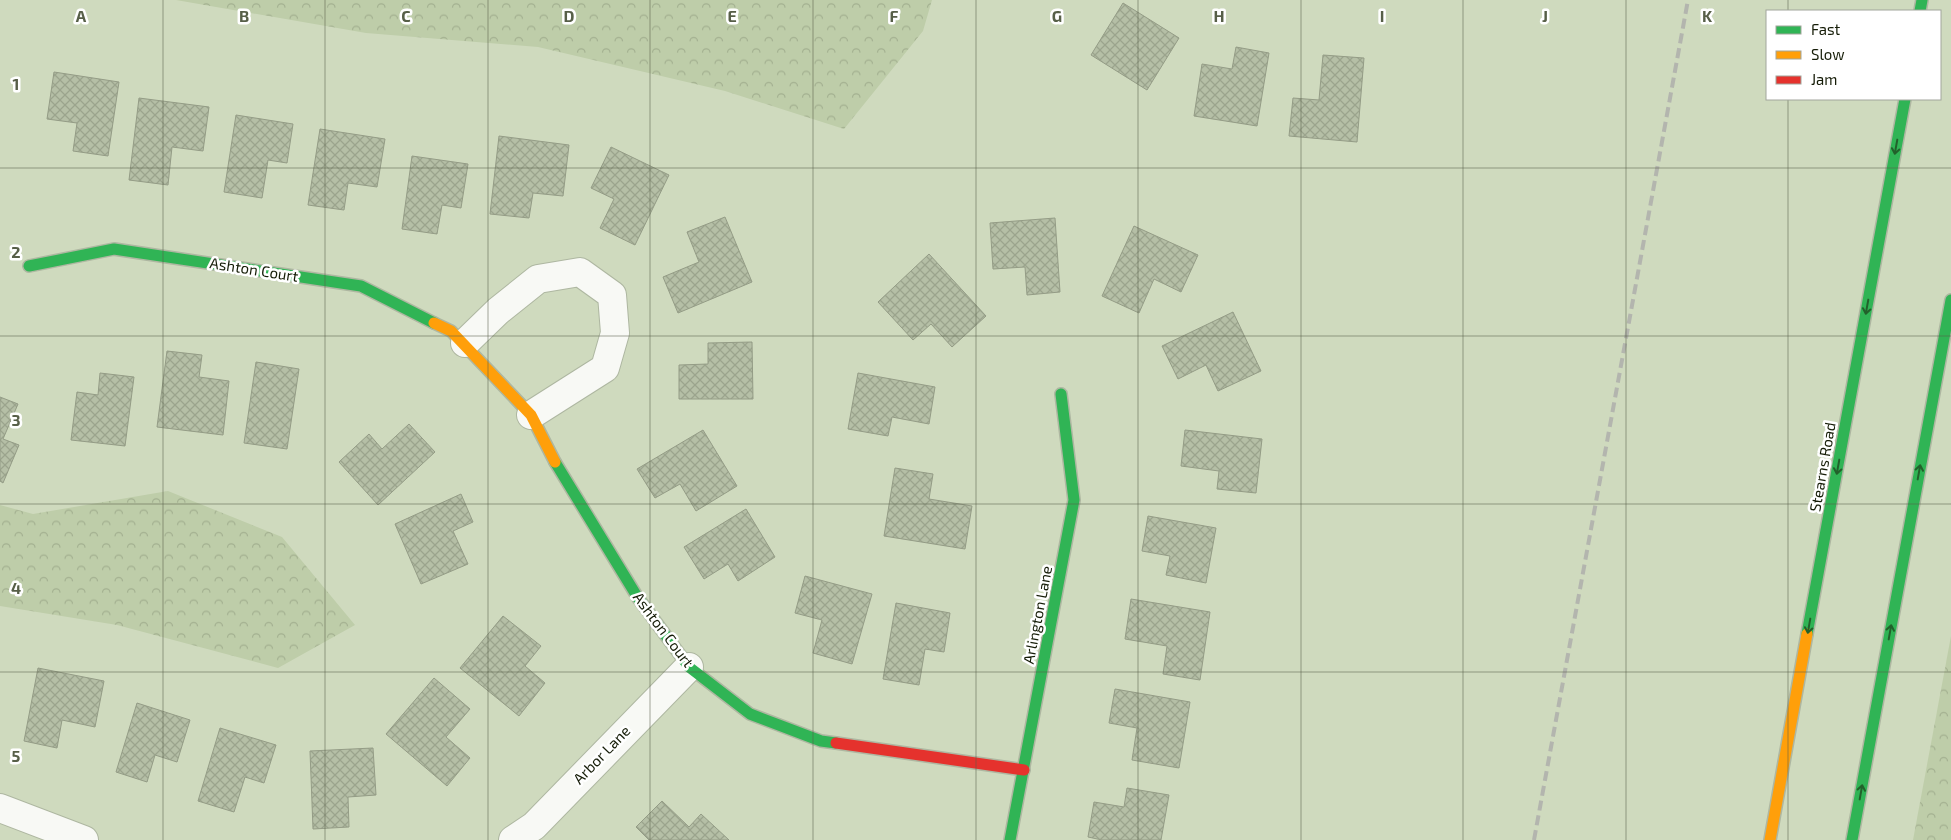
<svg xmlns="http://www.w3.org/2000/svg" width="1951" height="840" viewBox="0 0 1951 840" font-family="'Exo 2',sans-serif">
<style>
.forest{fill:url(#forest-crowns)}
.building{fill:url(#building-cross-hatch);stroke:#949c86}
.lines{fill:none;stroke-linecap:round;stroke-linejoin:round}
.street-casing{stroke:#aeb7a1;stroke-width:30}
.fast-casing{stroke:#aeb7a1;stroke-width:14}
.slow-casing{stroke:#aeb7a1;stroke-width:14}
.jam-casing{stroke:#aeb7a1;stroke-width:14}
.street{stroke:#f8f9f5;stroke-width:28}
.fast{stroke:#30b455;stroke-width:11}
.slow{stroke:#ff9f0a;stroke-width:11}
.jam{stroke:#e5322d;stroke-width:11}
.rail{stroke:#b3b5ae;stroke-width:4;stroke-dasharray:10 5;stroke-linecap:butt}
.oneway{stroke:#22612b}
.grid{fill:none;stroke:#575f48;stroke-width:1;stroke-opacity:0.55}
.labels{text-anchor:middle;stroke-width:5;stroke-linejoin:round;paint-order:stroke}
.street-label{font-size:15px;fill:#161d08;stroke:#fff}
.grid-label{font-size:16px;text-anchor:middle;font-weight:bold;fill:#575f48;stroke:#fff;stroke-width:5;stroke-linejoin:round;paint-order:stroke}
</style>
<defs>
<pattern id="forest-crowns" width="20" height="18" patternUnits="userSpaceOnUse" patternTransform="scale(1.25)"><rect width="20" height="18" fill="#becda9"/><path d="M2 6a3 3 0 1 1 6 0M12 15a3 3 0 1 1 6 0" fill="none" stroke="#a3b090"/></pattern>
<pattern id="building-cross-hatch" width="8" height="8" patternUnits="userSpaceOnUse" patternTransform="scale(1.25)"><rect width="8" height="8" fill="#b5bfa6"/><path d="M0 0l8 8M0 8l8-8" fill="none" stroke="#9ba48d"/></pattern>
</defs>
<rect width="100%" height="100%" fill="#cfdabe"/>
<g class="forest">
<path d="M176,0H932L923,31L844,129L725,91L538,47L366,33Z"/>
<path d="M168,491L282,537L355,625L278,668L117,625L0,606V505L33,514Z"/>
<path d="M1951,636V840H1913Z"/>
</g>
<g class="building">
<path d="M1123,3L1179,38L1147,90L1091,55Z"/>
<path d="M1236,47L1269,53L1257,126L1194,116L1202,64L1232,69Z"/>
<path d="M1323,55L1364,58L1357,142L1289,136L1293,98L1319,100Z"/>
<path d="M54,72L119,82L108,156L73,151L77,123L47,119Z"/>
<path d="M139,98L209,107L203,151L172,147L168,185L129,180Z"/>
<path d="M236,115L293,124L287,163L268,160L262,198L224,192Z"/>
<path d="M320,129L385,139L377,187L348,183L344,210L308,205Z"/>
<path d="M499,136L569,145L563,196L533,193L529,218L490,214Z"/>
<path d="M611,147L669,175L635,245L600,228L614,199L591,188Z"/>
<path d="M412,156L468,164L461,208L442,205L437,234L402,229Z"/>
<path d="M725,217L752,282L678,313L663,277L699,262L687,232Z"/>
<path d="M1055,218L1060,292L1027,295L1025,267L993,269L990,223Z"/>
<path d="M1134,226L1198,255L1181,292L1154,279L1139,313L1102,296Z"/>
<path d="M929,254L986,316L952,347L931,324L913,340L878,302Z"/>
<path d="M1233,312L1261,371L1218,391L1206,365L1178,379L1162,346Z"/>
<path d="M752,342L753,399H679V365L708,364V343Z"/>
<path d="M167,351L202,355L199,377L229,381L223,435L157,427Z"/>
<path d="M256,362L299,369L287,449L244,443Z"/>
<path d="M100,373L134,377L125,446L71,440L77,392L98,395Z"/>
<path d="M858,373L935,387L929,424L892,417L888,436L848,429Z"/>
<path d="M0,397L18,404L3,439L19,445L3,483L0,481Z"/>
<path d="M409,424L435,452L378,505L339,462L369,434L382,449Z"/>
<path d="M703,430L737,486L696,511L680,484L655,498L637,469Z"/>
<path d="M1185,430L1262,439L1256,493L1217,489L1219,471L1181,466Z"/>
<path d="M895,468L933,474L929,499L972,506L965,549L884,536Z"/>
<path d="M461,494L473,522L453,531L468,564L421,584L395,524Z"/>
<path d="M746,509L775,557L738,581L728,564L704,579L684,547Z"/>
<path d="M1148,516L1216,528L1206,583L1166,575L1170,556L1142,551Z"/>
<path d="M805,576L872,594L852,664L813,653L822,620L795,613Z"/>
<path d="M1131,599L1210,612L1200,680L1163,674L1167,646L1125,639Z"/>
<path d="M896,603L950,613L944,652L925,649L919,685L883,679Z"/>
<path d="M503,616L541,646L525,666L545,683L519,716L460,668Z"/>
<path d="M38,668L104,681L95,727L62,720L57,748L24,741Z"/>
<path d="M434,678L470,709L446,737L470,758L447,786L386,734Z"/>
<path d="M1115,689L1190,702L1179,768L1132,760L1137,728L1109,723Z"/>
<path d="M137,703L190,720L177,762L155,755L147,782L116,772Z"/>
<path d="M220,728L276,745L264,783L245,777L234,812L198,801Z"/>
<path d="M373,748L376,795L348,797L349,827L313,829L310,751Z"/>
<path d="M1127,788L1169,795L1161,840H1102L1088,837L1094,802L1124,807Z"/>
<path d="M662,801L689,827L701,814L729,840H649L636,827Z"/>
</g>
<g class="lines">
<defs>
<g id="street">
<path d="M465,343L498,311L538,279L580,272L612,295L615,333L605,368L531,415"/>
<path d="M0,808L84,840"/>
<path d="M513,840L534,826L689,667"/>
</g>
<g id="fast">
<path d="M1920,11L1922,0"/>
<path d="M29,266L114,249L361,286L434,323"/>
<path d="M555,462L638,598L689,667L750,714L821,741L836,743"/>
<path d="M1807,634L1905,99"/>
<path d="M1010,840L1074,500L1061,394"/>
<path d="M1852,840L1951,300"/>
</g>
<g id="slow">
<path d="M434,323L451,331L531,415L555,462"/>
<path d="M1770,840L1807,634"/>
</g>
<path id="jam" d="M836,743L1024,770"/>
</defs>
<use href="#street" class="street-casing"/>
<use href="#fast" class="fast-casing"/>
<use href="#slow" class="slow-casing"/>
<use href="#jam" class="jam-casing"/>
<use href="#street" class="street"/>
<use href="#fast" class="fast"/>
<use href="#slow" class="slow"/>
<use href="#jam" class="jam"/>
<path class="rail" d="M1534,840L1688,0"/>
</g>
<defs><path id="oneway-shaft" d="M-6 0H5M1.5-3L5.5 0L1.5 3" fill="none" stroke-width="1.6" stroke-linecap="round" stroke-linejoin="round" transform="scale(1.25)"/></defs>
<g class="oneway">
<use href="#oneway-shaft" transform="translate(1896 147) rotate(100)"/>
<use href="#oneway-shaft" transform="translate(1867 307) rotate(100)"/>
<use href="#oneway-shaft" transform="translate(1838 467) rotate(100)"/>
<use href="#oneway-shaft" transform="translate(1919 472) rotate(-80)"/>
<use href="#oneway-shaft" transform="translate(1809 626) rotate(100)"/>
<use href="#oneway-shaft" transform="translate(1890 632) rotate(-80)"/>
<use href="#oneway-shaft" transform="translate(1861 792) rotate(-80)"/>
</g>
<path class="grid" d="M163,0V840M325,0V840M488,0V840M650,0V840M813,0V840M976,0V840M1138,0V840M1301,0V840M1463,0V840M1626,0V840M1788,0V11M1788,99V840M0,168H1951M0,336H1951M0,504H1951M0,672H1951"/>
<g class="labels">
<g class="street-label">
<text transform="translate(254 270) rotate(9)" y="5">Ashton Court</text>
<text transform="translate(1823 467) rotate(-80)" y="5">Stearns Road</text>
<text transform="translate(1038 615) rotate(-79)" y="5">Arlington Lane</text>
<text transform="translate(663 630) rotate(53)" y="5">Ashton Court</text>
<text transform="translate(602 755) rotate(-46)" y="5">Arbor Lane</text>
</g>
</g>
<g class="grid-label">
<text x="81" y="22">A</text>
<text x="244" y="22">B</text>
<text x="406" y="22">C</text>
<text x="569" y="22">D</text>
<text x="732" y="22">E</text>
<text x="894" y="22">F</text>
<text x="1057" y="22">G</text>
<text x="1219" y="22">H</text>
<text x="1382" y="22">I</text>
<text x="1545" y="22">J</text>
<text x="1707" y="22">K</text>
<text x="16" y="90">1</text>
<text x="16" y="258">2</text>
<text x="16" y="426">3</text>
<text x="16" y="594">4</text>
<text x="16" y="762">5</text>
</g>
<rect x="1766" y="10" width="175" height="90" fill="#ffffff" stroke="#a2a59c"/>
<rect x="1776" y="26" width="25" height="8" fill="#30b455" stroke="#a2a59c"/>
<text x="1811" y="35" font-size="15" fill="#161d08">Fast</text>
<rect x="1776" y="51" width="25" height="8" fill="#ff9f0a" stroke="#a2a59c"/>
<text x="1811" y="60" font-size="15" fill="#161d08">Slow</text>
<rect x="1776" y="76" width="25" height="8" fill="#e5322d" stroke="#a2a59c"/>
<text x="1811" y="85" font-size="15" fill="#161d08">Jam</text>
</svg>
